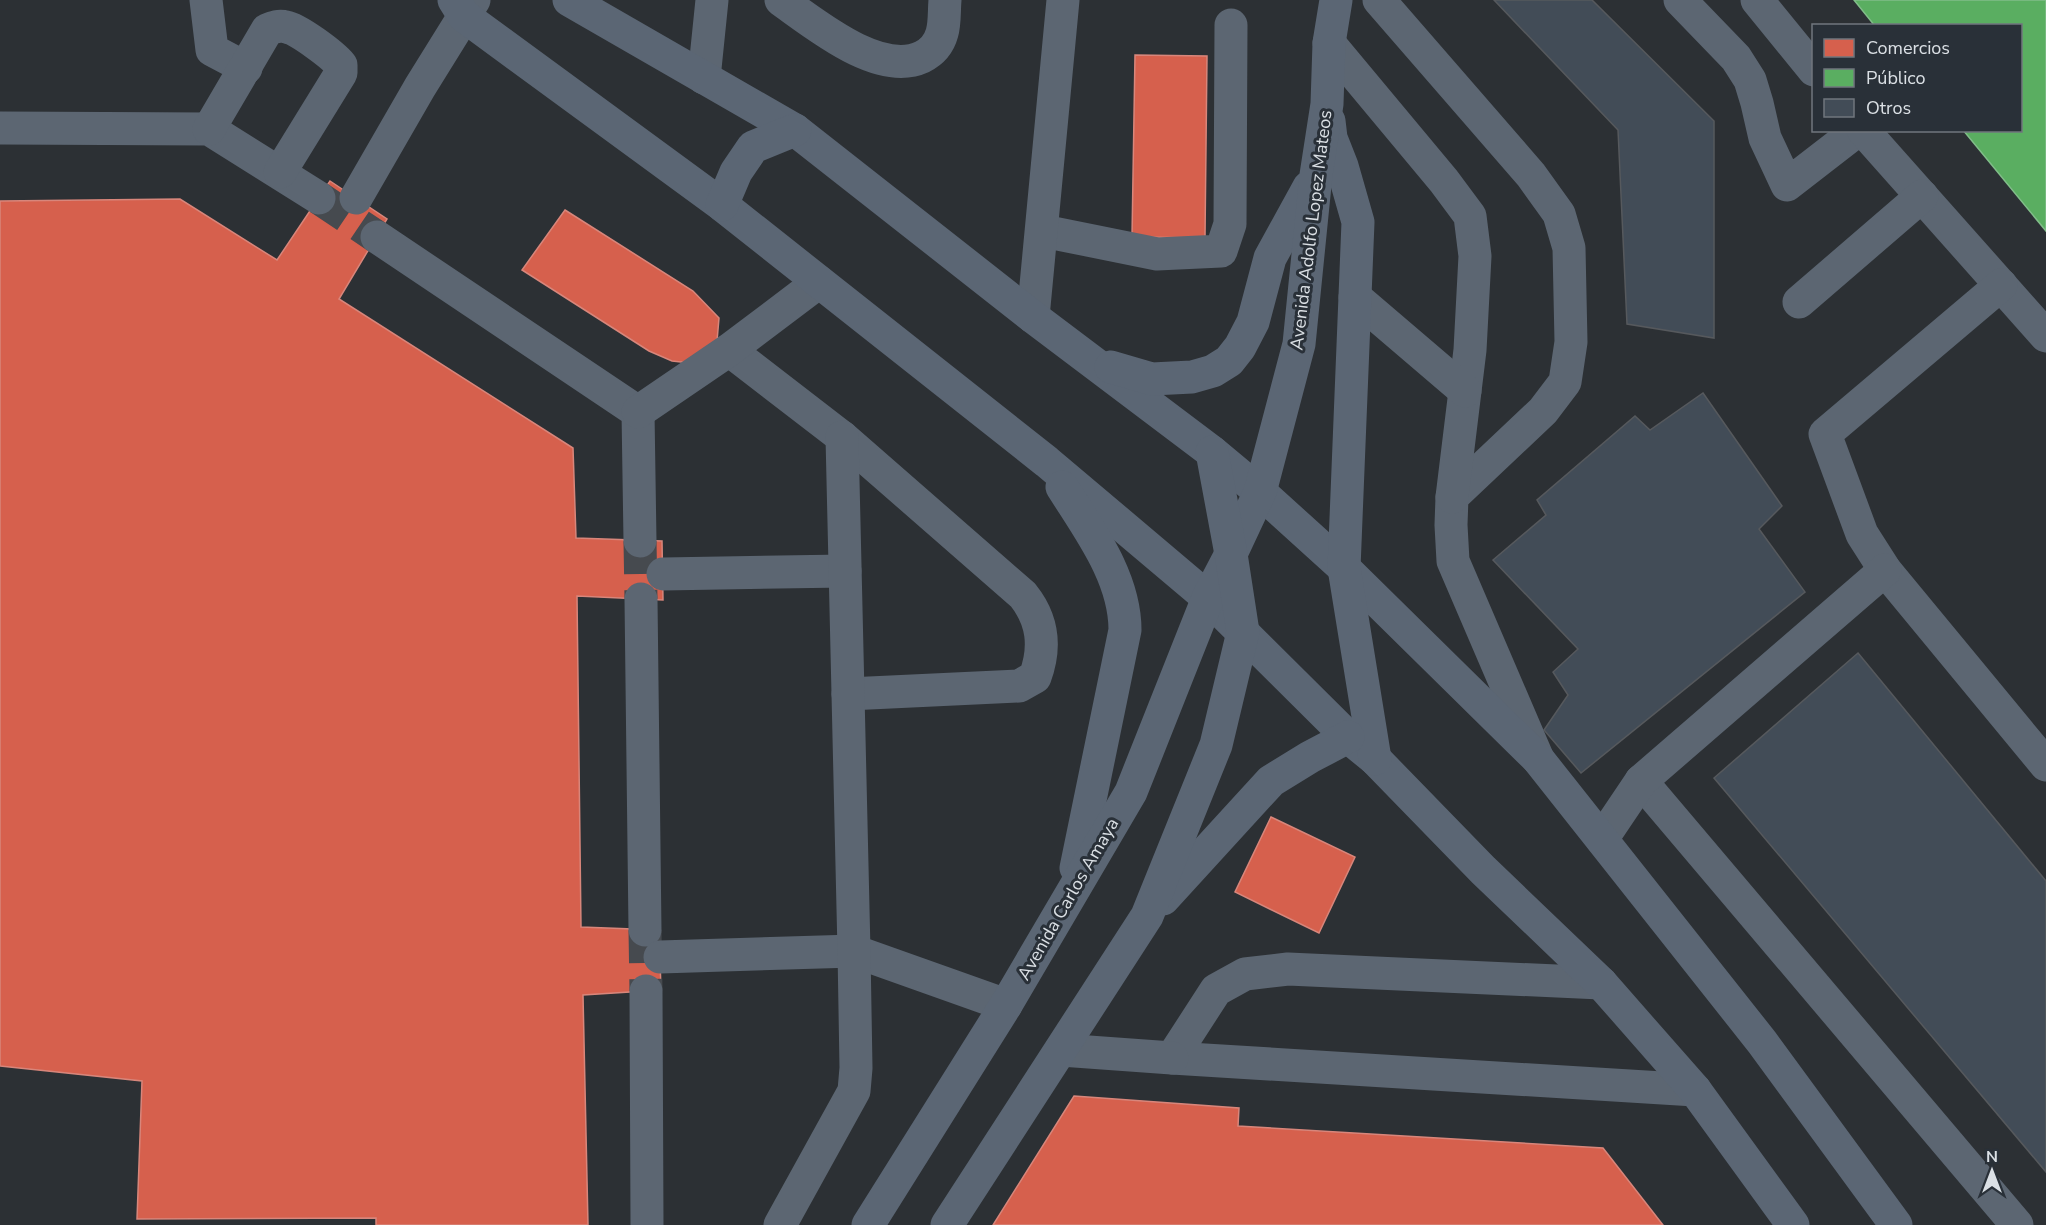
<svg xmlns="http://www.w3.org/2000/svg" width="2046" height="1225" viewBox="0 0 2046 1225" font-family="'Nunito Sans',sans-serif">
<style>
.shops{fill:#d6604d;stroke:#d8867b;stroke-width:1.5}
.public{fill:#5aae61;stroke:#81bd89;stroke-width:1.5}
.building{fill:#424c57;stroke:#56595d;stroke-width:1.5}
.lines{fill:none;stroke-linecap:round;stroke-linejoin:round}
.minor-tunnel{stroke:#464a4f;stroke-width:33;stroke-dasharray:33 16;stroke-linecap:butt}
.minor{stroke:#5c6672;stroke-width:33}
.major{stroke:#5b6674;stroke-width:33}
.labels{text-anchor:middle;stroke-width:6;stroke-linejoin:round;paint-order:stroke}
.street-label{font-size:18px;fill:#dbe0e5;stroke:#293038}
</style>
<rect width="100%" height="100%" fill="#2c3034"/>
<g class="shops">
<path d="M1135,55L1207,56L1205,238L1132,237Z"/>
<path d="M330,181L387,219L339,299L573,448L576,538L662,541L663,600L577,596L581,927L659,930L661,990L583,995L588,1225H376V1218L137,1219L142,1081L0,1066V201L180,199L277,260Z"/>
<path d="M565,210L693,291L719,318L717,341L690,363L672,361L649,351L522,270Z"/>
<path d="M1271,817L1355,857L1319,933L1235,892Z"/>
<path d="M1074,1096L1239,1108L1238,1126L1603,1148L1663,1225H993Z"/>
</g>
<path class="public" d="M1854,0H2046V231L1963,130H2020V26H1875Z"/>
<g class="building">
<path d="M1494,0H1592L1714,121V338L1627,324L1618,130Z"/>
<path d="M1703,393L1782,506L1759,529L1805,592L1581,773L1544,730L1568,695L1553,672L1578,649L1493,560L1546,515L1537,500L1635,416L1650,430Z"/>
<path d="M1858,653L2046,881V1172L1714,778Z"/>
</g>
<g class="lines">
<g class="minor-tunnel">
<path d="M319,198L377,237"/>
<path d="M640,541L641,599"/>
<path d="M645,930L646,991"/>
</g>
<g class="minor">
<path d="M206,0L212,50L246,68"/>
<path d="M781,0C815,24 879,77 922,57C932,52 939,44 942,33C945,23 944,10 945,0"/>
<path d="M1379,0L1531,175L1559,214L1569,248L1571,342L1565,382L1543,411L1452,497L1451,525L1453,561L1538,759"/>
<path d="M1680,0L1736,58L1750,80L1757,103L1765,138L1787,185L1858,130"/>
<path d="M1757,0L1814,70"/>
<path d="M1329,43L1444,181L1470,216L1475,256L1470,350L1452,497"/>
<path d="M704,78L712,0"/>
<path d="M0,128L209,129L319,198"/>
<path d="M209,129L267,30C274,27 279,25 286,27C298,29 333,55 341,65V73L280,172"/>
<path d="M1863,130L2046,336"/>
<path d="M356,198L420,87L474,0"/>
<path d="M1043,231L1157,254L1221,251L1230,224L1231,25"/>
<path d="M377,237L638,412L640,541"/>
<path d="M2001,285L1825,434L1862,534L1885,570L2046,765"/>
<path d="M1355,297L1465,391"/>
<path d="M1799,302L1922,196"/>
<path d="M1033,317L1063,0"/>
<path d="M729,350L842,437L1023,595C1043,620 1046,647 1035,677L1019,686L848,694"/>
<path d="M638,412L729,350L819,282"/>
<path d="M663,574L845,571"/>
<path d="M641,599L645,930"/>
<path d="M1641,781L2017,1225"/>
<path d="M1602,839L1641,781L1885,570"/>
<path d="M660,957L854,951L1006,1005"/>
<path d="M1601,983L1288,969L1245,974L1216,990L1172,1058L1695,1090"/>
<path d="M646,991L647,1225"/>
<path d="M1061,1050L1172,1058"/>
<path d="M780,1225L854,1091L856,1068L854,951L842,437"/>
</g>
<g class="major">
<path d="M454,0L464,16L722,205L1047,462L1208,598L1348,737L1375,759L1483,870L1601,983L1695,1090L1793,1225"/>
<path d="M569,0L795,130L1033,317L1212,452L1260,492L1344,568L1538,759L1762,1042L1896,1225"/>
<path d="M1329,121L1331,138L1342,166L1358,222L1344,568L1375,759"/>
<path d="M722,205L736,172L753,147L795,130"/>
<path d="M1111,367L1152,379L1192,377L1213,371L1229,361L1240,347L1253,322L1270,258L1309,187"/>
<path d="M1062,487C1089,530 1125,577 1125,630L1076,868"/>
<path d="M1163,899L1271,781L1310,757L1348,737"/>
<path d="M868,1225L1006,1005L1131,792L1208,598L1231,554L1260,492L1299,344L1316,175L1327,104L1329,43L1336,0"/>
<path d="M947,1225L1147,916L1216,745L1243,632L1231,554L1212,452"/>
</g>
</g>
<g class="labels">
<g class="street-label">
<text transform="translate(1311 230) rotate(-83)" y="6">Avenida Adolfo Lopez Mateos</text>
<text transform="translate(1068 899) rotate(-60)" y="6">Avenida Carlos Amaya</text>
</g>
</g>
<rect x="1812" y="24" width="210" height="108" fill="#293038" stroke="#70767d" stroke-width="1.5"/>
<rect x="1824" y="39" width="30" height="18" fill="#d6604d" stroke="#70767d" stroke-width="1.5"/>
<text x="1866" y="54" font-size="18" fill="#dbe0e5">Comercios</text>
<rect x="1824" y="69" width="30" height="18" fill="#5aae61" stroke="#70767d" stroke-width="1.5"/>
<text x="1866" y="84" font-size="18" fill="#dbe0e5">Público</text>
<rect x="1824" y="99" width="30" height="18" fill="#424c57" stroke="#70767d" stroke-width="1.5"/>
<text x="1866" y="114" font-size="18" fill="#dbe0e5">Otros</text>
<g transform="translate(1992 1171)" stroke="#293038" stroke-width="4.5" paint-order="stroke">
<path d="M0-4.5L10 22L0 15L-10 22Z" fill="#dbe0e5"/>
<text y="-9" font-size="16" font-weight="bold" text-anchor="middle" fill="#dbe0e5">N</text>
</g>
</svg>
